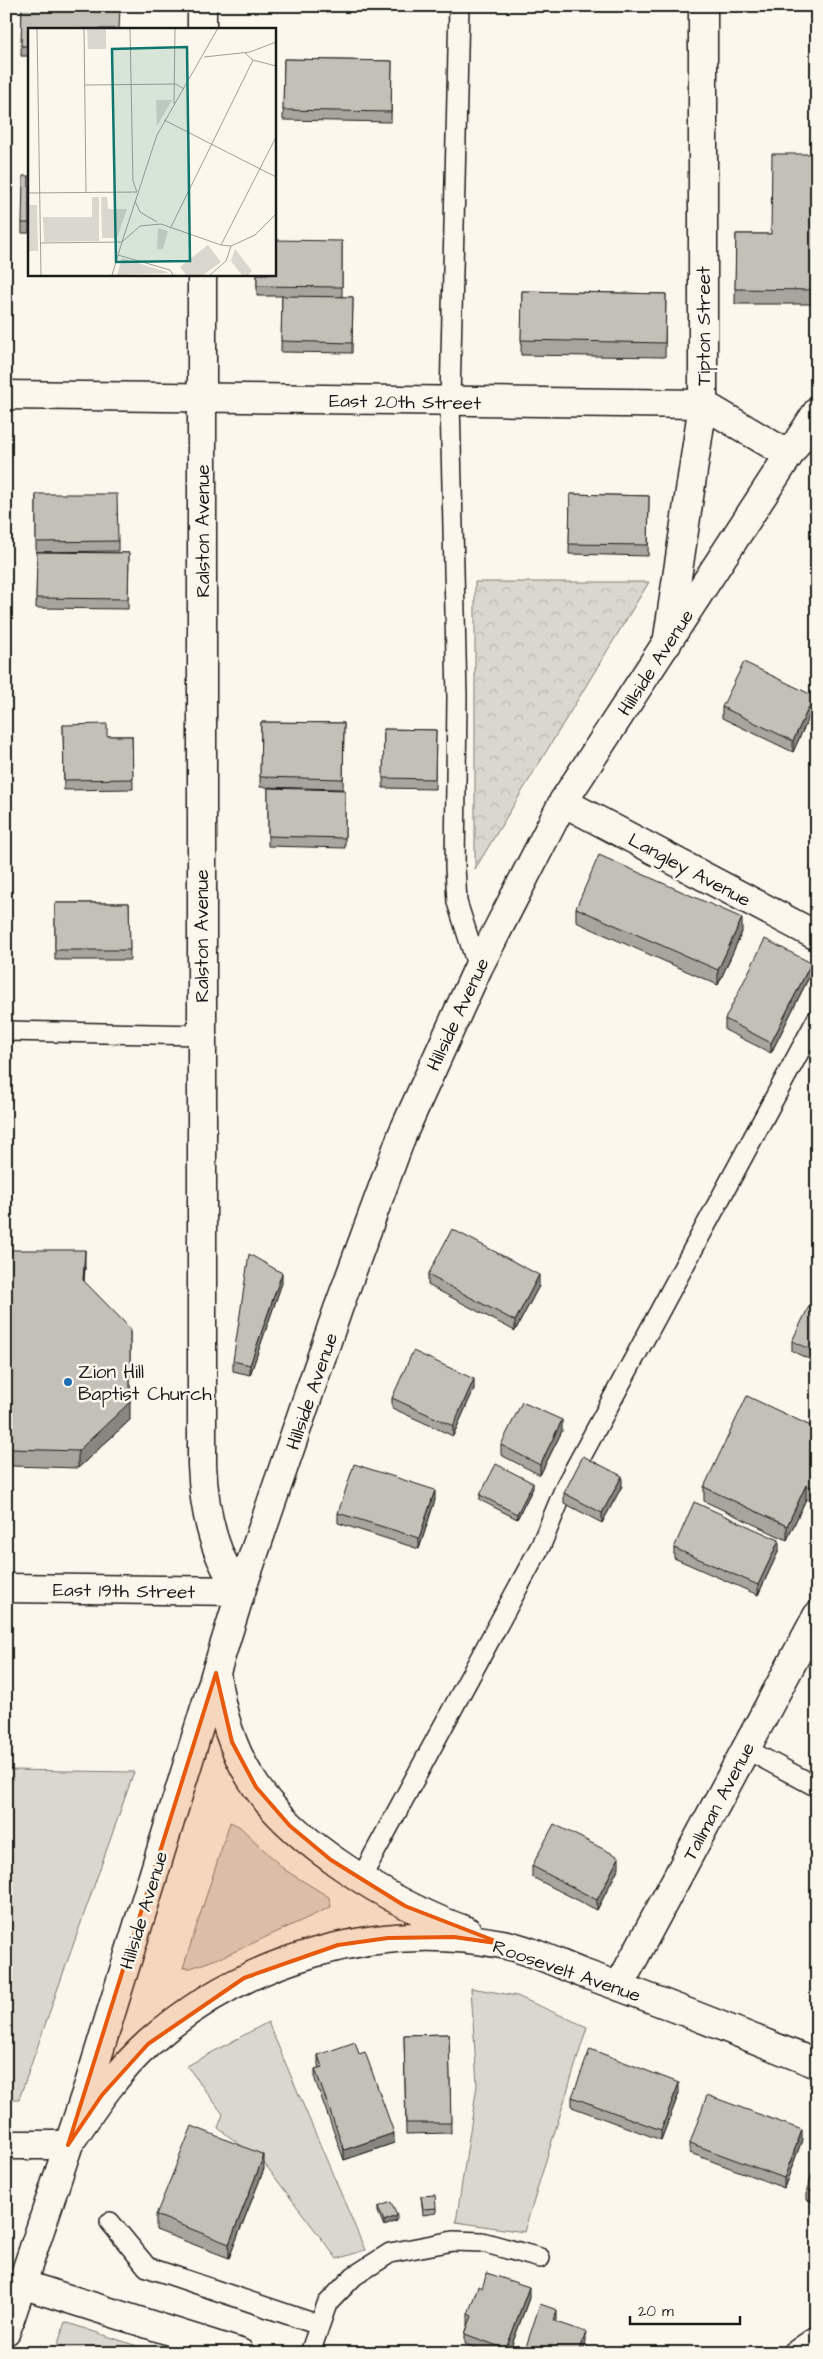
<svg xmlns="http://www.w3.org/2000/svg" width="823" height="2359" viewBox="0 0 823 2359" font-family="'Architects Daughter',sans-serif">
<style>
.grass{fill:#dad7ce;stroke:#7b7a75}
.park{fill:url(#park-crowns);stroke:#7b7a75}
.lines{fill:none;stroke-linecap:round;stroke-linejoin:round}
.service-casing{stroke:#1c1c1c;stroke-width:22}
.minor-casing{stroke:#1c1c1c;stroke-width:31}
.tertiary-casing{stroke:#1c1c1c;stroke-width:31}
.service{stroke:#fbf7ec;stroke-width:19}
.minor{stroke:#fbf7ec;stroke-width:28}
.tertiary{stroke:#fbf7ec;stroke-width:28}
.wall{fill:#a8a59e;stroke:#1c1c1c}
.shaded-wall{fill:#888681;stroke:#1c1c1c}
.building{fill:#c3c0b8;stroke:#1c1c1c}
.marked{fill:#e8590c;fill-opacity:0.2;stroke:#e8590c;stroke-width:4;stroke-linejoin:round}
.poi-dot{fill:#1f6fb2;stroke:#fbf7ec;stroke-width:2}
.labels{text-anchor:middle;stroke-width:5;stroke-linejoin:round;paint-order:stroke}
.street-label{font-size:19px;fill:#1c1c1c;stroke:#fbf7ec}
.poi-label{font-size:19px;fill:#1c1c1c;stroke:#fbf7ec;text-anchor:start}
.inset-road{fill:none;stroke:#a29f99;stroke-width:1}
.view{fill:#0f766e;fill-opacity:0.15;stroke:#0f766e;stroke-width:2.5}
.inset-edge{fill:none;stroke:#1c1c1c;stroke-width:2.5}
</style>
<defs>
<pattern id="park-crowns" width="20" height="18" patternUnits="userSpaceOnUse" patternTransform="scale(1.25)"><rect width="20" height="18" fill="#dad7ce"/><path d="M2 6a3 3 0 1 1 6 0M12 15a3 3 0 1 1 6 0" fill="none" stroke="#bab8b0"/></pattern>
</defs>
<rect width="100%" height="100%" fill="#fbf7ec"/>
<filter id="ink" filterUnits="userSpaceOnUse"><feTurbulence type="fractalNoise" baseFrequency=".02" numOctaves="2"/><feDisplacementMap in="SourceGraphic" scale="10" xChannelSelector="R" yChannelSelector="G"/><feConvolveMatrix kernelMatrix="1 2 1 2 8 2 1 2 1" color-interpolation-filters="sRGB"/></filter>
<g filter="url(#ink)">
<g class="grass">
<path d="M6,1770L134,1772L19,2099H6Z"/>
<path d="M230,1822L239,1826L285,1870L329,1897L331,1907L225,1956L191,1968H183Z"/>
<path d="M471,1988L517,1996L587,2027L524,2232L456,2222L477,2085Z"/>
<path d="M268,2022L365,2250L337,2259L264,2163L218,2128L223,2114L187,2066Z"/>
<path d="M65,2322L158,2353H55Z"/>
</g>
<path class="park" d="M475,582H649L475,869Z"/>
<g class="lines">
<defs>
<g id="service">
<path d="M459,6L450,401L457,697L455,867L457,902L478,968"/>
<path d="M6,1031L201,1035"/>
<path d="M746,1749L817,1787"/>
<path d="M360,1880L541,1545L566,1485L817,1019"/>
<path d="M110,2222L147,2267L319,2325"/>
<path d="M310,2353L327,2304L354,2276L390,2253L453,2241L482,2242L540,2258"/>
<path d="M791,2353L817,2335"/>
</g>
<g id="minor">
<path d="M202,29V6"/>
<path d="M202,274V1465C204,1508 213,1557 241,1591"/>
<path d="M6,395L703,404L789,455"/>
<path d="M667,644L703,404V6"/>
<path d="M563,802L817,936"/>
<path d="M6,1588L241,1591"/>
<path d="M216,1673C228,1768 269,1817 345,1868C384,1895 423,1915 467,1931"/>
<path d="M619,1986L817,1616"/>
<path d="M6,2145H68C92,2109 117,2071 150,2042C245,1958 377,1920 502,1944C529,1949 556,1963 582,1973C661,2001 739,2033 817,2064"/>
<path d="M21,2284L240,2353"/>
</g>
<path id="tertiary" d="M6,2331L89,2084L241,1591L338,1309L402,1135L478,968L563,802L817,412"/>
</defs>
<use href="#service" class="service-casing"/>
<use href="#minor" class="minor-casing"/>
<use href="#tertiary" class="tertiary-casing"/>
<use href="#service" class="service"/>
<use href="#minor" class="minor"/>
<use href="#tertiary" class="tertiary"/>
</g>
<g class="wall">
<path d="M22,6L29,29V56H21Z"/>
<path d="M284,59L392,61L391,122L283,120Z"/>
<path d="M817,154V304H735L736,234H771Z"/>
<path d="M29,176V233H22V223Z"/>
<path d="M342,241V297H353L352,353L281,352L282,296H257V274Z"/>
<path d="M522,291L666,294L665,357L521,355Z"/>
<path d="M36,494L118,541V551L36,552Z"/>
<path d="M570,494L649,496L648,556L569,554Z"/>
<path d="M37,552L129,553L128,609L36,608Z"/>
<path d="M814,706L793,752L722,718V707Z"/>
<path d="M261,722L344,723L343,789L260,787Z"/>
<path d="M63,725L107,736H132L133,789L64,790Z"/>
<path d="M384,729L436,730L435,789L383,788Z"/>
<path d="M268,788L345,790V848L268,846Z"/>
<path d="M55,903H129L130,960H55Z"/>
<path d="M576,908L742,932L718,985L576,922Z"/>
<path d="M811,973L771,1053L725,1030V1019Z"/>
<path d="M85,1267L84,1281L130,1420L78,1468L12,1466L6,1461V1283Z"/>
<path d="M428,1275L539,1286L515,1331L428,1285Z"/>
<path d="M282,1283L250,1375L233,1371V1361Z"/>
<path d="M817,1299V1363L792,1351V1341Z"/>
<path d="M474,1389L453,1436L392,1408V1398Z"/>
<path d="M817,1429L811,1502L806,1499L787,1540L704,1501V1487Z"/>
<path d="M562,1431L540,1475L501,1455V1445Z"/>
<path d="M622,1486L602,1523L564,1503V1493Z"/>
<path d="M533,1488L517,1519L480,1500V1495Z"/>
<path d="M435,1500L419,1549L338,1523V1513Z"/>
<path d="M674,1548L779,1550L758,1595L674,1558Z"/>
<path d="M532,1866L619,1867L597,1910L532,1877Z"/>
<path d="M449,2034L451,2133L406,2134L404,2035Z"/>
<path d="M359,2054L394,2143L344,2160L315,2080V2069L319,2068L318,2065V2055Z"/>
<path d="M679,2093L661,2140L572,2107V2097Z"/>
<path d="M802,2140L784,2188L690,2153V2143Z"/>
<path d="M817,2163V2203L807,2200V2189Z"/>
<path d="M264,2169L229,2258L156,2230V2215Z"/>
<path d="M421,2196L436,2208V2213L423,2215Z"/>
<path d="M378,2207L397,2221L384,2226L378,2212Z"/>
<path d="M482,2288L529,2298L509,2353H488L465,2344V2334L468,2325V2314Z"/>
</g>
<g class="shaded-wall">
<path d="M814,696V706L793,752V741Z"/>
<path d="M742,918V932L718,985V970Z"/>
<path d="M811,963V973L771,1053V1043Z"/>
<path d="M85,1250V1267L83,1298V1280Z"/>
<path d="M282,1273V1283L250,1375V1365Z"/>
<path d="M539,1275V1286L515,1331V1321Z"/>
<path d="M130,1328V1420L78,1468V1451Z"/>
<path d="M474,1379V1389L453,1436V1426Z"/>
<path d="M562,1420V1431L540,1475V1465Z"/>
<path d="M622,1476V1486L602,1523V1513Z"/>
<path d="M817,1476V1491L811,1502V1488Z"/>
<path d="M533,1483V1488L517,1519V1514Z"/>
<path d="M806,1485V1499L787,1540V1526Z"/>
<path d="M435,1490V1500L419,1549V1538Z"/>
<path d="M779,1540V1550L758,1595V1585Z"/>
<path d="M619,1857V1867L597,1910V1900Z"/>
<path d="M679,2083V2093L661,2140V2130Z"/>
<path d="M802,2130V2140L784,2188V2178Z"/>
<path d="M394,2133V2143L344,2160V2150Z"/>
<path d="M264,2155V2169L229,2258V2244Z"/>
<path d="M397,2216V2221L384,2226V2221Z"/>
<path d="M529,2287V2298L509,2353H506V2349Z"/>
<path d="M557,2310V2320L554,2331V2321Z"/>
<path d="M586,2332V2342L583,2353H579Z"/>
</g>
<g class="building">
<path d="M22,6H120L119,29H29V46H21Z"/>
<path d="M284,59L392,61L391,112L283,110Z"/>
<path d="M772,154H817V290L735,289L736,234H771Z"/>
<path d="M23,176H29V223H22Z"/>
<path d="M274,240L342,241V287L257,286V274H274Z"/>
<path d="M522,291L666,294L665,343L521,340Z"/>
<path d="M282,296L353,297L352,343L281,341Z"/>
<path d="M36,494H117L118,541L36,542Z"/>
<path d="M570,494L649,496L648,545L569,544Z"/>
<path d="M37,552L129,553L128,599L36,598Z"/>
<path d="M744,662L814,696L793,741L722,707Z"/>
<path d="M261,722L344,723L343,779L260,777Z"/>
<path d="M107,724V736H132L133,779L64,780L63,725Z"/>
<path d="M384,729L436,730L435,779L383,778Z"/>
<path d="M268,788L345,790V838L268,836Z"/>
<path d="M599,855L742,918L718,970L576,908Z"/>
<path d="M55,903H129L130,950H55Z"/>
<path d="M765,939L811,963L771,1043L725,1019Z"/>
<path d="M452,1229L539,1275L515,1321L428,1275Z"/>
<path d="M8,1250H85L83,1280L130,1328V1402L78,1451L12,1449L6,1444V1283L8,1281Z"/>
<path d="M249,1254L282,1273L250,1365L233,1361Z"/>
<path d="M813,1298L817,1299V1352L792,1341Z"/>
<path d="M413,1351L474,1379L453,1426L392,1398Z"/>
<path d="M747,1396L817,1429V1476L811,1488L806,1485L787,1526L704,1487Z"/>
<path d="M522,1402L562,1420L540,1465L501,1445Z"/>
<path d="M583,1456L622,1476L602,1513L564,1493Z"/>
<path d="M354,1464L435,1490L419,1538L338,1513Z"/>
<path d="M496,1464L533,1483L517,1514L480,1495Z"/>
<path d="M694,1502L779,1540L758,1585L674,1548Z"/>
<path d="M554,1824L619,1857L597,1900L532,1866Z"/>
<path d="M449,2034L451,2123H406L404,2035Z"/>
<path d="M355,2042L359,2054L365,2052L394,2133L344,2150L315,2069L322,2067L318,2055Z"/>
<path d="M590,2049L679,2083L661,2130L572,2097Z"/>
<path d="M707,2095L802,2130L784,2178L690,2143Z"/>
<path d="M192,2126L264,2155L229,2244L156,2215Z"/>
<path d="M817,2163V2193L807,2189Z"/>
<path d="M435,2195L436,2208L423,2209L421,2196Z"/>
<path d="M391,2202L397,2216L384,2221L378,2207Z"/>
<path d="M487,2273L529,2287L506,2349L465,2334L472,2316L468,2314L478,2286L482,2288Z"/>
<path d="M540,2304L557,2310L554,2321L586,2332L579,2353H524Z"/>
</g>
</g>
<path class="marked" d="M216,1673L232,1742L256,1787L290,1826L331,1860L405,1906L503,1944L454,1937L388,1938L338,1945L244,1978L148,2044L102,2095L68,2145Z"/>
<circle class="poi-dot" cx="68" cy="1382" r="5"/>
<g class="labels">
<g class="street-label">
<text transform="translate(703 326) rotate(-90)" y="7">Tipton Street</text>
<text transform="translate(405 401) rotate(1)" y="7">East 20th Street</text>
<text transform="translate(202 531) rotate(-90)" y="7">Ralston Avenue</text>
<text transform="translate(655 662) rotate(-57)" y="7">Hillside Avenue</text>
<text transform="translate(690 869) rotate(28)" y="7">Langley Avenue</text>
<text transform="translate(201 936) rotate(-90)" y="7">Ralston Avenue</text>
<text transform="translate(457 1014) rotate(-65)" y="7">Hillside Avenue</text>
<text transform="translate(311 1391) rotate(-71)" y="7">Hillside Avenue</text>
<text transform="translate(124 1590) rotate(1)" y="7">East 19th Street</text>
<text transform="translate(718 1801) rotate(-62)" y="7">Tallman Avenue</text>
<text transform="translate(143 1910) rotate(-73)" y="7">Hillside Avenue</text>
<text transform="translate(567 1970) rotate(19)" y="7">Roosevelt Avenue</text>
</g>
<g class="poi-label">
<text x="78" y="1378">Zion Hill<tspan x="78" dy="22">Baptist Church</tspan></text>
</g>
</g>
<g transform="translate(28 28)">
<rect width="248" height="248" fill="#fbf7ec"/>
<path d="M59,0H78V21H60ZM64,169H71V213L16,214L15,189H64ZM73,169H79L80,181H99L89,210H74ZM0,177H9L10,223H0ZM130,200L140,203L135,221H129ZM180,217L193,234L175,247H158L152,239ZM207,221L224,243L220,247H214L203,233ZM94,230L139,244L140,245L89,247Z" fill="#dad7ce"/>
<path d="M128,72H144L129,98Z" fill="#dad7ce"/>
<path class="inset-road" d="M9,0L13,247M56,0L58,164M102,0L105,153L109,164M217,25L225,32L248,38M176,29L222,24L248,14M57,57L148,56L156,61M146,76L147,0M136,92L248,149M0,165L109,164M107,173L112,184L129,194M143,199L225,32M94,214L129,107L190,0M13,215L94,214M193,217L248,109M90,227L142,242L145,247M84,247L94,214L112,198L133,196L193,217L203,218L227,207L248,186M182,247L198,233L203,218"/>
<path class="view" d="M159,19L162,233L88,234L84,21Z"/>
<rect width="248" height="248" class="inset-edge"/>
</g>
<rect width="823" height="2359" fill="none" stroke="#fbf7ec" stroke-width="25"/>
<rect x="12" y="12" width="798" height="2334" fill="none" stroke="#1c1c1c" stroke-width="2" filter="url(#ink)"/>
<path d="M630 2316v8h110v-8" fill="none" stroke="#1c1c1c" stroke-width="2.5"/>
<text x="638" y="2316" font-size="15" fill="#1c1c1c" stroke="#fbf7ec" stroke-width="4" paint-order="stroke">20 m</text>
</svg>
